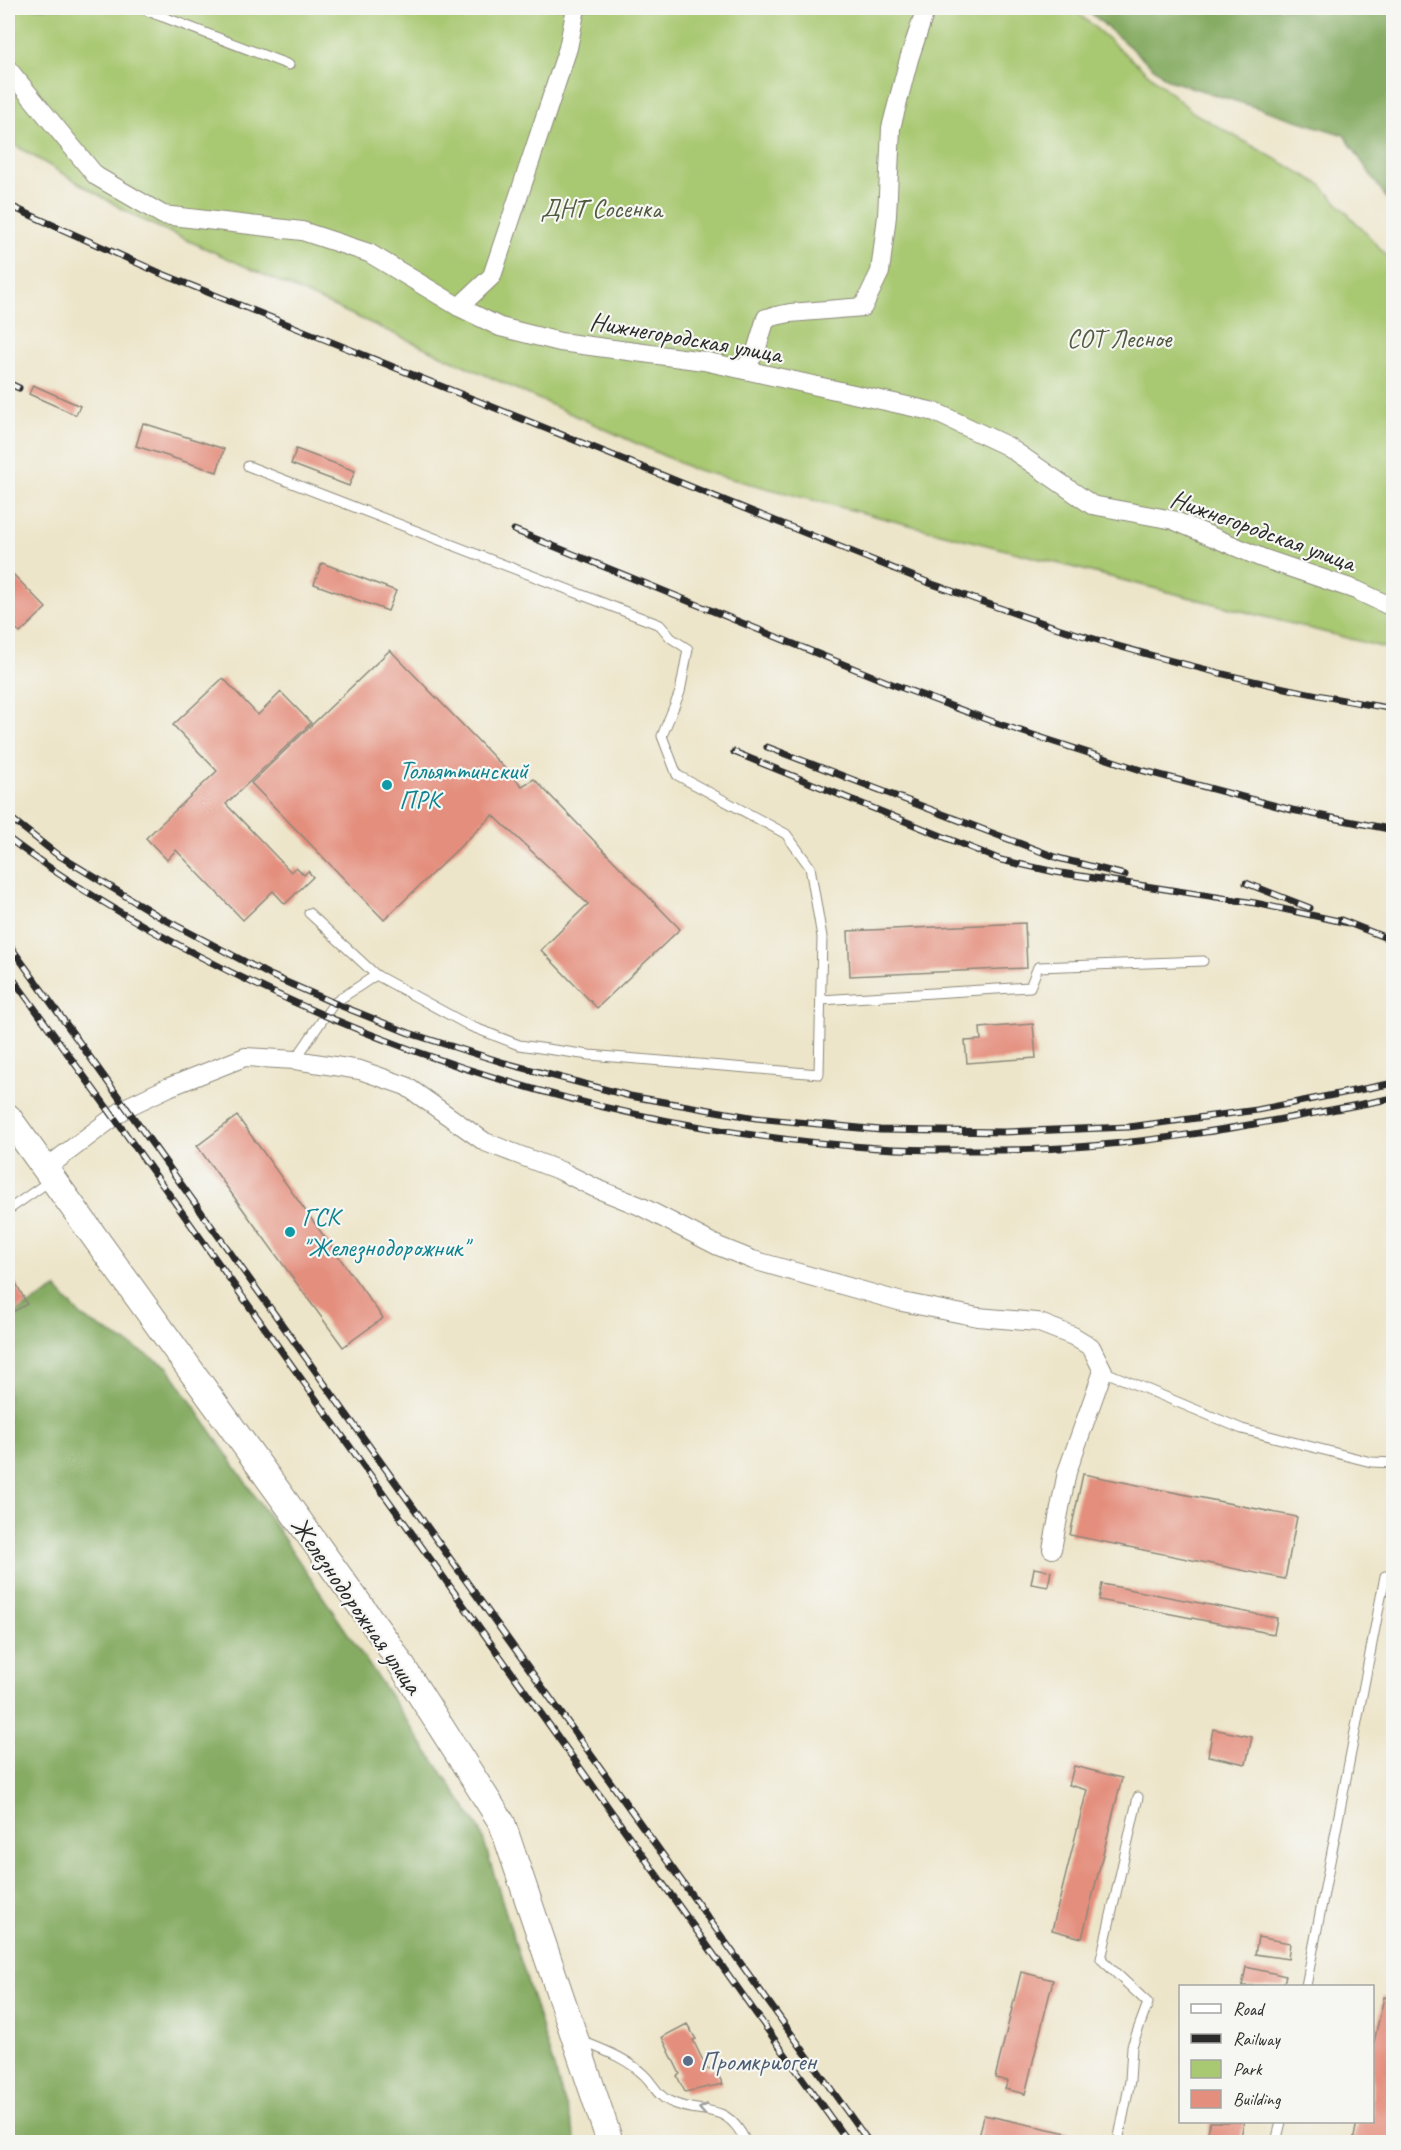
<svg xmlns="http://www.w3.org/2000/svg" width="1401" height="2150" viewBox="0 0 1401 2150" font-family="Caveat,sans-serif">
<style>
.green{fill:#a8c871;stroke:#6a7a4e;stroke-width:1.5}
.forest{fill:#86ac63;stroke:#586c47;stroke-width:1.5}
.building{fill:#e48e7d}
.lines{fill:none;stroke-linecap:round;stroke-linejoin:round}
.lane-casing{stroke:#8c887a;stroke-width:11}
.street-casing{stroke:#8c887a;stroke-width:20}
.secondary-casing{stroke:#8c887a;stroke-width:28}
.lane{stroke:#fff;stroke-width:9}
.street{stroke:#fff;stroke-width:18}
.secondary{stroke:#fff;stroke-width:26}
.rail-casing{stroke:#2b2b2b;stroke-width:7}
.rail{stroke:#f6f6f2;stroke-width:4.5;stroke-dasharray:14;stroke-linecap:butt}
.oneway{stroke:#a0a0a0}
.culture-dot{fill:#0f9aa8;stroke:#f6f6f2;stroke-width:2}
.service-dot{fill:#5c6f8a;stroke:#f6f6f2;stroke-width:2}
.labels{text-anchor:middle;stroke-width:4.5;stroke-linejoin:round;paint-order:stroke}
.park-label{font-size:26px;fill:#505a40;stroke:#f6f6f2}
.street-label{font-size:26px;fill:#2b2b2b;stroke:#f6f6f2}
.culture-label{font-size:26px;fill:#0d838f;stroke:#f6f6f2;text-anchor:start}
.service-label{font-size:26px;fill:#4e5e75;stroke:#f6f6f2;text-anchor:start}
</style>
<rect width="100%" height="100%" fill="#f6f6f2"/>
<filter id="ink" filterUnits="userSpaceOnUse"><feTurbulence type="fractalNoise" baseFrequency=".0167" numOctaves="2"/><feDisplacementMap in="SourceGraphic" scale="12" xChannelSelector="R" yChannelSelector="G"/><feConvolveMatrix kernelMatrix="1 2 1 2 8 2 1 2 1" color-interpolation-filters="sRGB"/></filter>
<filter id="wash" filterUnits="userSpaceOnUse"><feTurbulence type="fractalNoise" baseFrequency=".008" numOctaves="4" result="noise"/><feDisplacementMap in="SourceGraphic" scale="24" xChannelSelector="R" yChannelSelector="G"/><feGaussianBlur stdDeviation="1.35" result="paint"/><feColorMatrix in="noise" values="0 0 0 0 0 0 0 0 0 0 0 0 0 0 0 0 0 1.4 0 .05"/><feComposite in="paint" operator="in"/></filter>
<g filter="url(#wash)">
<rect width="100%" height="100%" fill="#ede5c9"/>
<path class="green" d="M8,8H1072L1194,113L1320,184L1393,262V650L693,469L136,217L8,141Z"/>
<g class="forest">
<path d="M1085,8H1393V208L1344,135L1168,80Z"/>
<path d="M56,1288L82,1317L167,1366L480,1829L577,2142H8V1318Z"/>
</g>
<g id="blocks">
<g class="building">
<path d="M33,385L80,406L76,415L29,394Z"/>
<path d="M143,423L224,449L217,472L136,446Z"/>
<path d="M296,449L355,471L349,486L291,464Z"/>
<path d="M322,563L396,591L388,611L314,584Z"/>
<path d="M8,569L46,608L20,633L8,620Z"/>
<path d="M390,650L522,786L534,779L680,929L597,1008L541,950L588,904L493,815L384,920L251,783Z"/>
<path d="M223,678L258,715L281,692L311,723L226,804L291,872L296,867L304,875L308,871L313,877L285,904L273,891L243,920L176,850L167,860L146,838L217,771L173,725Z"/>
<path d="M1025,923L1027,968L850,976L848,931Z"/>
<path d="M1033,1024L1036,1058L967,1063L965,1041L981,1040L980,1028Z"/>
<path d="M237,1116L383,1318L343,1347L197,1146Z"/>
<path d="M8,1268L27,1304L8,1315Z"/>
<path d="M1083,1474L1297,1517L1285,1579L1070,1535Z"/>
<path d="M1034,1568L1051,1571L1048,1587L1031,1584Z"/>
<path d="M1102,1584L1277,1618L1274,1634L1099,1600Z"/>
<path d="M1213,1729L1252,1737L1246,1764L1208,1756Z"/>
<path d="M1074,1766L1122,1778L1082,1938L1052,1930L1087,1790L1069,1785Z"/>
<path d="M1258,1937L1290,1943L1288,1959L1255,1954Z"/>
<path d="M1246,1967L1286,1976L1283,1986H1242Z"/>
<path d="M1021,1972L1053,1980L1025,2094L1005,2089L1008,2081L995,2078Z"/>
<path d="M1384,1997L1394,1999V2142H1353L1357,2122H1372V2051Z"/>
<path d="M687,2024L696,2039L693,2040L707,2069L714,2068L723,2084L685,2092L677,2076L680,2074L662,2037Z"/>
<path d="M984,2115L1104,2141V2142H978Z"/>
<path d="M1210,2122H1244L1240,2142H1206Z"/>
</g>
</g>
</g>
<g filter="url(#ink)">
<use href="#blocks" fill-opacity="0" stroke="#8c887a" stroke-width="1.5"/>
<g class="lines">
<defs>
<g id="lane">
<path d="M140,8L289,65"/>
<path d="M248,466L660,625L671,638L688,649L680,692L662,736L677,775L786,834L810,867L822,937L819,1074L589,1055L519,1045L470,1026L376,975L309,913"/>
<path d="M821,1000L1030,987L1038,967L1203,961"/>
<path d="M295,1060L334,1003L376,975"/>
<path d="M8,1210L51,1180"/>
<path d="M1103,1371L1242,1429L1371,1462L1394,1463"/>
<path d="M1306,1986L1385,1576"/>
<path d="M579,2040C603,2050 625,2057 644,2075C653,2083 657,2096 669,2101C703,2118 725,2098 746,2142"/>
<path d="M1118,2142L1130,2081L1132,2046L1148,2003L1101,1959L1138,1797"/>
<path d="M1276,2142L1281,2122"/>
</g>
<g id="street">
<path d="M8,69L96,176L163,215L302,231L369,253L459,307L500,327L560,342L704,361L935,412L1007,446L1092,505L1173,520L1262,558L1356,590L1394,608"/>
<path d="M459,307L492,276L568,48L576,8"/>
<path d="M744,370L756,351L766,318L790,313L863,307L880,272L887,216L891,128L909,59L926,8"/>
<path d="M45,1169L127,1107L169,1087L245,1057L295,1060L360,1070L406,1086L485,1142L561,1171L595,1188L640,1206L718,1246L753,1260L902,1302L978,1317L1037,1322L1073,1336L1091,1347L1103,1371L1067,1472L1052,1549"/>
</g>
<path id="secondary" d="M8,1117L388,1644L502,1823L610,2142"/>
</defs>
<use href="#lane" class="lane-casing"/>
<use href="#street" class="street-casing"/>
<use href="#secondary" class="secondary-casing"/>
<use href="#lane" class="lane"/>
<use href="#street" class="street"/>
<use href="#secondary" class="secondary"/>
<defs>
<g id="rail">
<path d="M8,205L160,273L932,584C975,599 1018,615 1061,629C1170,663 1281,690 1394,709"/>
<path d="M8,383L19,388"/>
<path d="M514,530L892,684L999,724L1141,770L1292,810L1394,830"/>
<path d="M767,747L1058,858L1125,875"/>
<path d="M734,752L1001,860L1055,872L1255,903L1348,923"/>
<path d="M8,816L55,853L160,917L270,975L334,1003L409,1033L505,1063L630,1096L756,1118L880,1130L1004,1132L1129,1127L1257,1110L1394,1083"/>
<path d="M8,838C68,883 134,922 201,957C412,1067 640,1132 878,1148C919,1151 961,1150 1003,1150C1135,1149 1265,1123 1394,1098"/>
<path d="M1246,883L1310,908"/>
<path d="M1341,920L1394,941"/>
<path d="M8,943L869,2142"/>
<path d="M8,972L113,1116L848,2142"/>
</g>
</defs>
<use href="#rail" class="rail-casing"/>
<use href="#rail" class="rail"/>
</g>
<defs><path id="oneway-chevron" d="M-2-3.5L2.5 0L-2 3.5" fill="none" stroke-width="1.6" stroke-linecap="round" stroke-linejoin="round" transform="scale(1.5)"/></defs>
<use class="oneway" href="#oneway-chevron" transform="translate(703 2109) rotate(-170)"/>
</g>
<g class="culture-dot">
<circle cx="387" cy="785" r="6"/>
<circle cx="290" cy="1232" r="6"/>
</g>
<circle class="service-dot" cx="688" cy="2061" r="6"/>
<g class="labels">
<g class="park-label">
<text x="601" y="217">ДНТ Сосенка</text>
<text x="1119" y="347">СОТ Лесное</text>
</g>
<g class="street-label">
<text transform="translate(686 337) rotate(10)" y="9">Нижнегородская улица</text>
<text transform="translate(1263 530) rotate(20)" y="9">Нижнегородская улица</text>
<text transform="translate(357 1605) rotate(55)" y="9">Железнодорожная улица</text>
</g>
<g class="culture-label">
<text x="399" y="779">Тольяттинский<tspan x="399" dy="30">ПРК</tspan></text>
<text x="302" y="1226">ГСК<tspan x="302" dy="30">"Железнодорожник"</tspan></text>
</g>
<g class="service-label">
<text x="700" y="2070">Промкриоген</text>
</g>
</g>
<rect width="1401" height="2150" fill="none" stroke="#f6f6f2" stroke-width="30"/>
<rect x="1179" y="1985" width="195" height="138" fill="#f6f6f2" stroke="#a5a5a2" stroke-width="1.5"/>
<rect x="1191" y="2004" width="30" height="9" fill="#ffffff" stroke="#a5a5a2" stroke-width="1.5"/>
<text x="1233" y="2015" font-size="18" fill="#2b2b2b">Road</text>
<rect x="1191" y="2034" width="30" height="9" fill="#2b2b2b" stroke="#a5a5a2" stroke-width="1.5"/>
<text x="1233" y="2045" font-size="18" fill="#2b2b2b">Railway</text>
<rect x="1191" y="2060" width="30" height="18" fill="#a8c871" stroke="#a5a5a2" stroke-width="1.5"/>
<text x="1233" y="2075" font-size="18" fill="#2b2b2b">Park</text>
<rect x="1191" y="2090" width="30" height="18" fill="#e48e7d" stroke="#a5a5a2" stroke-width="1.5"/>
<text x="1233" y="2105" font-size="18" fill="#2b2b2b">Building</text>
</svg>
